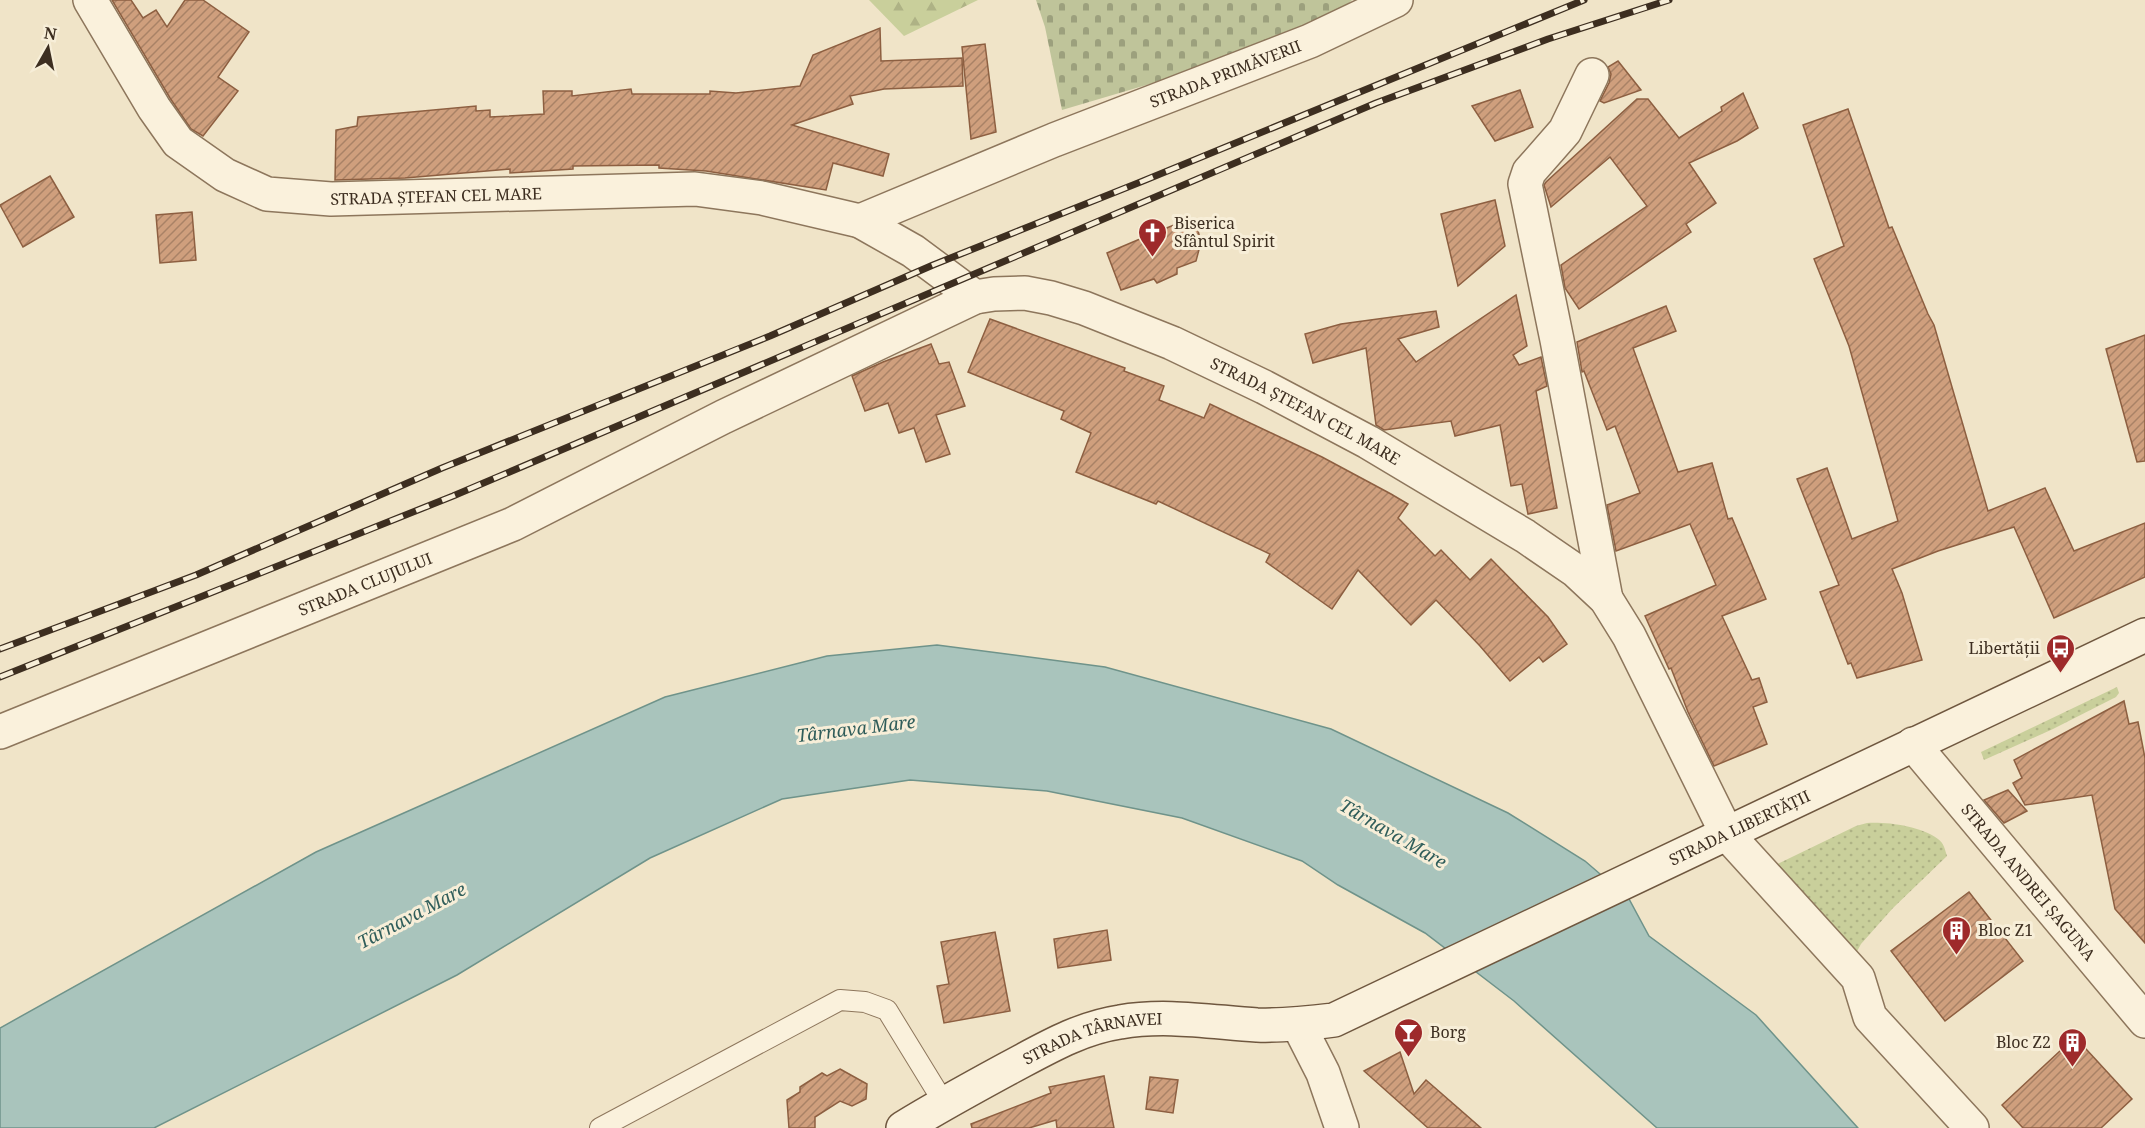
<svg xmlns="http://www.w3.org/2000/svg" width="2145" height="1128" viewBox="0 0 2145 1128" font-family="'Noto Serif',serif">
<style>
.grass{fill:url(#grass-dots)}
.forest{fill:url(#forest-firs)}
.cemetery{fill:url(#cemetery-stones)}
.water{fill:#a9c4bc;stroke:#6f938a;stroke-width:1.5}
.building{fill:url(#building-hatch);stroke:#8d5f41;stroke-width:1.5}
.lines{fill:none;stroke-linecap:round;stroke-linejoin:round}
.lane-casing{stroke:#8d765c;stroke-width:22}
.street-casing{stroke:#8d765c;stroke-width:36}
.secondary-casing{stroke:#6f573f;stroke-width:36}
.lane{stroke:#faf1dc;stroke-width:20}
.street{stroke:#faf1dc;stroke-width:33}
.secondary{stroke:#faf1dc;stroke-width:33}
.rail-casing{stroke:#3d2e20;stroke-width:7}
.rail{stroke:#f7eed8;stroke-width:4.5;stroke-dasharray:14;stroke-linecap:butt}
.labels{text-anchor:middle;stroke-width:6;stroke-linejoin:round;paint-order:stroke}
.street-label{font-size:16px;fill:#3d2e20;stroke:#f7eed8}
.poi-label{font-size:16px;fill:#3d2e20;stroke:#f7eed8;text-anchor:start}
.water-label{font-size:18px;font-style:italic;fill:#2f5d5a;stroke:#f7eed8}
</style>
<defs>
<pattern id="grass-dots" width="8" height="8" patternUnits="userSpaceOnUse" patternTransform="scale(1.5)"><rect width="8" height="8" fill="#c9cf9b"/><path d="M2 2h.1M6 6h.1" fill="none" stroke="#aeb285" stroke-width="1.8" stroke-linecap="round"/></pattern>
<pattern id="forest-firs" width="22" height="20" patternUnits="userSpaceOnUse" patternTransform="scale(1.5)"><rect width="22" height="20" fill="#c9cf9b"/><path d="M5 1l3.5 6h-7zM16 11l3.5 6h-7z" fill="#aeb285"/></pattern>
<pattern id="cemetery-stones" width="16" height="16" patternUnits="userSpaceOnUse" patternTransform="scale(1.5)"><rect width="16" height="16" fill="#bfc49a"/><path d="M2 7V4a2 2 0 0 1 4 0v3zM10 15v-3a2 2 0 0 1 4 0v3z" fill="#9ca07d"/></pattern>
<pattern id="building-hatch" width="6" height="6" patternUnits="userSpaceOnUse" patternTransform="scale(1.5)"><rect width="6" height="6" fill="#cf9f7d"/><path d="M-1 1l2-2M0 6l6-6M5 7l2-2" fill="none" stroke="#a98266"/></pattern>
</defs>
<rect width="100%" height="100%" fill="#f0e4c8"/>
<g class="grass">
<path d="M2117,687L2119,693L2116,697L2053,729L1984,760L1981,752Z"/>
<path d="M1867,823C1889,822 1920,826 1938,839C1944,843 1945,850 1947,856L1893,908L1861,944L1855,955L1761,872L1856,826Z"/>
</g>
<path class="forest" d="M869,0H978L904,36Z"/>
<path class="cemetery" d="M1036,0H1352L1336,16L1251,54L1062,110L1045,27Z"/>
<path class="water" d="M937,645L1105,667L1331,729L1508,813L1585,861L1629,899L1649,936L1756,1015L1858,1128H1657L1514,1001L1425,933L1338,885L1302,861L1182,818L1047,791L910,780L782,799L650,858L457,975L154,1128H0V1028L316,852L665,697L827,656Z"/>
<g class="building">
<path d="M112,0H131L143,18L156,10L167,27L185,0H203L249,32L218,77L238,91L203,136L191,129L170,98Z"/>
<path d="M880,28L881,61L962,58L963,86L884,89L850,96L853,104L792,125L889,154L883,176L833,163L826,190L706,171L659,168V165L573,166V169L510,173V169L405,178L335,180L336,130L357,126L358,117L476,106V111L490,110V117L544,114L543,91H572V96L631,89L632,94H710V91L736,93L800,86L813,55Z"/>
<path d="M985,44L996,132L971,139L962,47Z"/>
<path d="M1618,61L1641,90L1604,103L1600,101L1609,83L1611,74L1608,67Z"/>
<path d="M1520,90L1533,127L1495,141L1472,106Z"/>
<path d="M1743,93L1758,128L1737,141L1689,163L1716,203L1686,224L1691,232L1579,309L1565,288L1561,265L1647,206L1610,157L1551,207L1544,185L1546,182L1637,99H1648L1679,138L1722,111L1721,107Z"/>
<path d="M1848,109L1889,228L1892,227L1928,314L1934,325L1988,511L2045,488L2074,551L2145,523V577L2054,618L2014,527L1938,551L1892,569L1902,593L1922,660L1857,678L1851,663L1848,664L1820,592L1839,585L1797,479L1827,468L1852,539L1898,521L1849,346L1814,259L1844,246L1803,125Z"/>
<path d="M50,176L74,217L23,247L0,205Z"/>
<path d="M1495,200L1505,246L1458,286L1441,214Z"/>
<path d="M192,212L196,260L160,263L156,215Z"/>
<path d="M1179,223L1197,227L1201,242L1196,261L1177,268V274L1157,283L1154,279L1121,290L1107,253L1140,239V233L1160,224L1164,229Z"/>
<path d="M1516,295L1527,346L1513,355L1519,365L1541,357L1547,386L1536,391L1557,508L1528,514L1522,484L1511,486L1500,425L1455,436L1451,421L1384,430L1376,425L1366,348L1313,363L1305,334L1341,324L1436,311L1439,327L1398,339L1416,362Z"/>
<path d="M1666,306L1676,331L1633,348L1678,472L1712,463L1728,519L1732,518L1766,599L1722,616L1752,680L1759,678L1767,702L1753,707L1767,744L1714,766L1688,712L1671,668L1669,669L1645,616L1716,585L1690,524L1616,551L1607,505L1640,493L1615,426L1607,430L1584,371L1582,372L1577,342Z"/>
<path d="M990,319L1125,368L1124,371L1164,386L1159,400L1204,418L1210,404L1322,457L1391,494L1408,504L1398,518L1435,556L1441,550L1470,580L1491,559L1548,617L1567,644L1543,662L1539,657L1510,681L1480,646L1436,600L1411,625L1358,570L1332,609L1266,562L1270,554L1158,501L1156,504L1076,472L1091,433L1061,419L1064,411L968,372Z"/>
<path d="M2145,335V461L2137,462L2106,349Z"/>
<path d="M931,344L939,364L949,362L965,406L936,415L950,454L926,462L914,428L899,433L888,403L865,411L852,376L883,362Z"/>
<path d="M2124,701L2129,724L2138,722L2145,758V943L2115,909L2092,795L2025,805L2013,783L2022,778L2014,760Z"/>
<path d="M2008,790L2027,811L2004,823L1984,800Z"/>
<path d="M1969,892L2023,961L1945,1021L1891,951Z"/>
<path d="M1107,930L1111,960L1058,968L1054,939Z"/>
<path d="M995,932L1010,1011L944,1023L937,986L949,984L941,942Z"/>
<path d="M2075,1037L2132,1099L2101,1128H2023L2002,1105Z"/>
<path d="M1400,1052L1414,1094L1426,1080L1481,1128H1428L1364,1071Z"/>
<path d="M840,1069L867,1084L866,1099L852,1106L840,1101L815,1117V1128H789L787,1100L800,1092V1087L822,1073L827,1076Z"/>
<path d="M1104,1076L1114,1128H1057L1056,1120L1029,1128H972L971,1124L1051,1093L1049,1087Z"/>
<path d="M1150,1077L1178,1080L1173,1113L1146,1109Z"/>
</g>
<g class="lines">
<defs>
<path id="lane" d="M600,1128L840,1000L865,1002L887,1010L944,1103"/>
<g id="street">
<path id="s1" d="M90,0L154,108L178,142L225,175L267,194L331,199L695,189L762,198L860,221L913,251L975,297"/>
<path d="M1592,75L1565,131L1529,172L1525,184L1557,340L1606,599"/>
<path id="s2" d="M860,221L1054,140L1310,41L1396,0"/>
<path id="s3" d="M0,732L513,524L723,417L975,297L994,294L1025,293L1051,298L1084,308L1172,343L1264,387L1368,442L1525,536L1576,571L1606,599L1629,636L1727,834L1858,978L1870,1017L1972,1128"/>
<path id="s4" d="M1913,744L2145,1021"/>
<path d="M1298,1024L1323,1073L1342,1128"/>
</g>
<g id="secondary">
<path id="s5" d="M903,1128C937,1107 972,1088 1007,1069C1043,1050 1079,1028 1120,1022C1165,1014 1211,1022 1257,1025C1282,1026 1309,1023 1334,1020L2145,635"/>
</g>
</defs>
<use href="#lane" class="lane-casing"/>
<use href="#street" class="street-casing"/>
<use href="#secondary" class="secondary-casing"/>
<use href="#lane" class="lane"/>
<use href="#street" class="street"/>
<use href="#secondary" class="secondary"/>
<defs>
<g id="rail">
<path d="M0,649L196,575L442,468L770,336L933,265L1143,181L1584,0"/>
<path d="M0,677L453,496L1376,103L1548,39L1669,0"/>
</g>
</defs>
<use href="#rail" class="rail-casing"/>
<use href="#rail" class="rail"/>
</g>
<defs>
<symbol id="church-pin" viewBox="-11 -11 22 30"><path d="M0 17L-7.5 6A9.5 9.5 0 1 1 7.5 6Z" fill="#9e2a2b" stroke="#f7eed8"/><path d="M-1.2-6h2.4v3.5h3.3v2.4h-3.3V6h-2.4V-.1h-3.3v-2.4h3.3Z" fill="#fff"/></symbol>
<symbol id="bus-pin" viewBox="-11 -11 22 30"><path d="M0 17L-7.5 6A9.5 9.5 0 1 1 7.5 6Z" fill="#9e2a2b" stroke="#f7eed8"/><path d="M-5-6H5V4H4V6H2V4H-2V6H-4V4H-5ZM-3.5-4V0h7V-4ZM-3.5 1.2v1.5H-2V1.2ZM2 1.2v1.5H3.5V1.2Z" fill="#fff"/></symbol>
<symbol id="building-pin" viewBox="-11 -11 22 30"><path d="M0 17L-7.5 6A9.5 9.5 0 1 1 7.5 6Z" fill="#9e2a2b" stroke="#f7eed8"/><path d="M-4-6H4V6H1V3H-1V6H-4ZM-2.5-4.3h1.7v1.8h-1.7ZM.8-4.3h1.7v1.8H.8ZM-2.5-1h1.7V.8h-1.7ZM.8-1h1.7V.8H.8Z" fill="#fff"/></symbol>
<symbol id="bar-pin" viewBox="-11 -11 22 30"><path d="M0 17L-7.5 6A9.5 9.5 0 1 1 7.5 6Z" fill="#9e2a2b" stroke="#f7eed8"/><path d="M-6-5H6L.8 .8V4.5H3.5V6h-7V4.5H-.8V.8Z" fill="#fff"/></symbol>
</defs>
<g fill-rule="evenodd">
<use href="#church-pin" x="1136" y="216" width="33" height="45"/>
<use href="#bus-pin" x="2044" y="632" width="33" height="45"/>
<use href="#building-pin" x="1940" y="914" width="33" height="45"/>
<use href="#bar-pin" x="1392" y="1016" width="33" height="45"/>
<use href="#building-pin" x="2056" y="1026" width="33" height="45"/>
</g>
<g class="labels">
<g class="street-label">
<text dy="6" stroke="none"><textPath href="#s2" startOffset="394">STRADA PRIMĂVERII</textPath></text>
<text dy="6" stroke="none"><textPath href="#s1" startOffset="440">STRADA ȘTEFAN CEL MARE</textPath></text>
<text dy="6" stroke="none"><textPath href="#s3" startOffset="1424">STRADA ȘTEFAN CEL MARE</textPath></text>
<text dy="6" stroke="none"><textPath href="#s3" startOffset="394">STRADA CLUJULUI</textPath></text>
<text dy="6" stroke="none"><textPath href="#s5" startOffset="906">STRADA LIBERTĂȚII</textPath></text>
<text dy="6" stroke="none"><textPath href="#s4" startOffset="180">STRADA ANDREI ȘAGUNA</textPath></text>
<text dy="6" stroke="none"><textPath href="#s5" startOffset="212">STRADA TÂRNAVEI</textPath></text>
</g>
<g class="poi-label">
<text x="1174" y="229">Biserica<tspan x="1174" dy="18">Sfântul Spirit</tspan></text>
<text x="2040" y="654" text-anchor="end">Libertății</text>
<text x="1978" y="936">Bloc Z1</text>
<text x="1430" y="1038">Borg</text>
<text x="2051" y="1048" text-anchor="end">Bloc Z2</text>
</g>
<g class="water-label">
<text transform="translate(856 729) rotate(-7)" y="6">Târnava Mare</text>
<text transform="translate(1393 834) rotate(30)" y="6">Târnava Mare</text>
<text transform="translate(412 916) rotate(-28)" y="6">Târnava Mare</text>
</g>
</g>
<g transform="translate(48 48) rotate(9)" stroke="#f7eed8" stroke-width="4.5" paint-order="stroke">
<path d="M0-4.5L10 22L0 15L-10 22Z" fill="#3d2e20"/>
<text y="-9" font-size="16" font-weight="bold" text-anchor="middle" fill="#3d2e20">N</text>
</g>
</svg>
